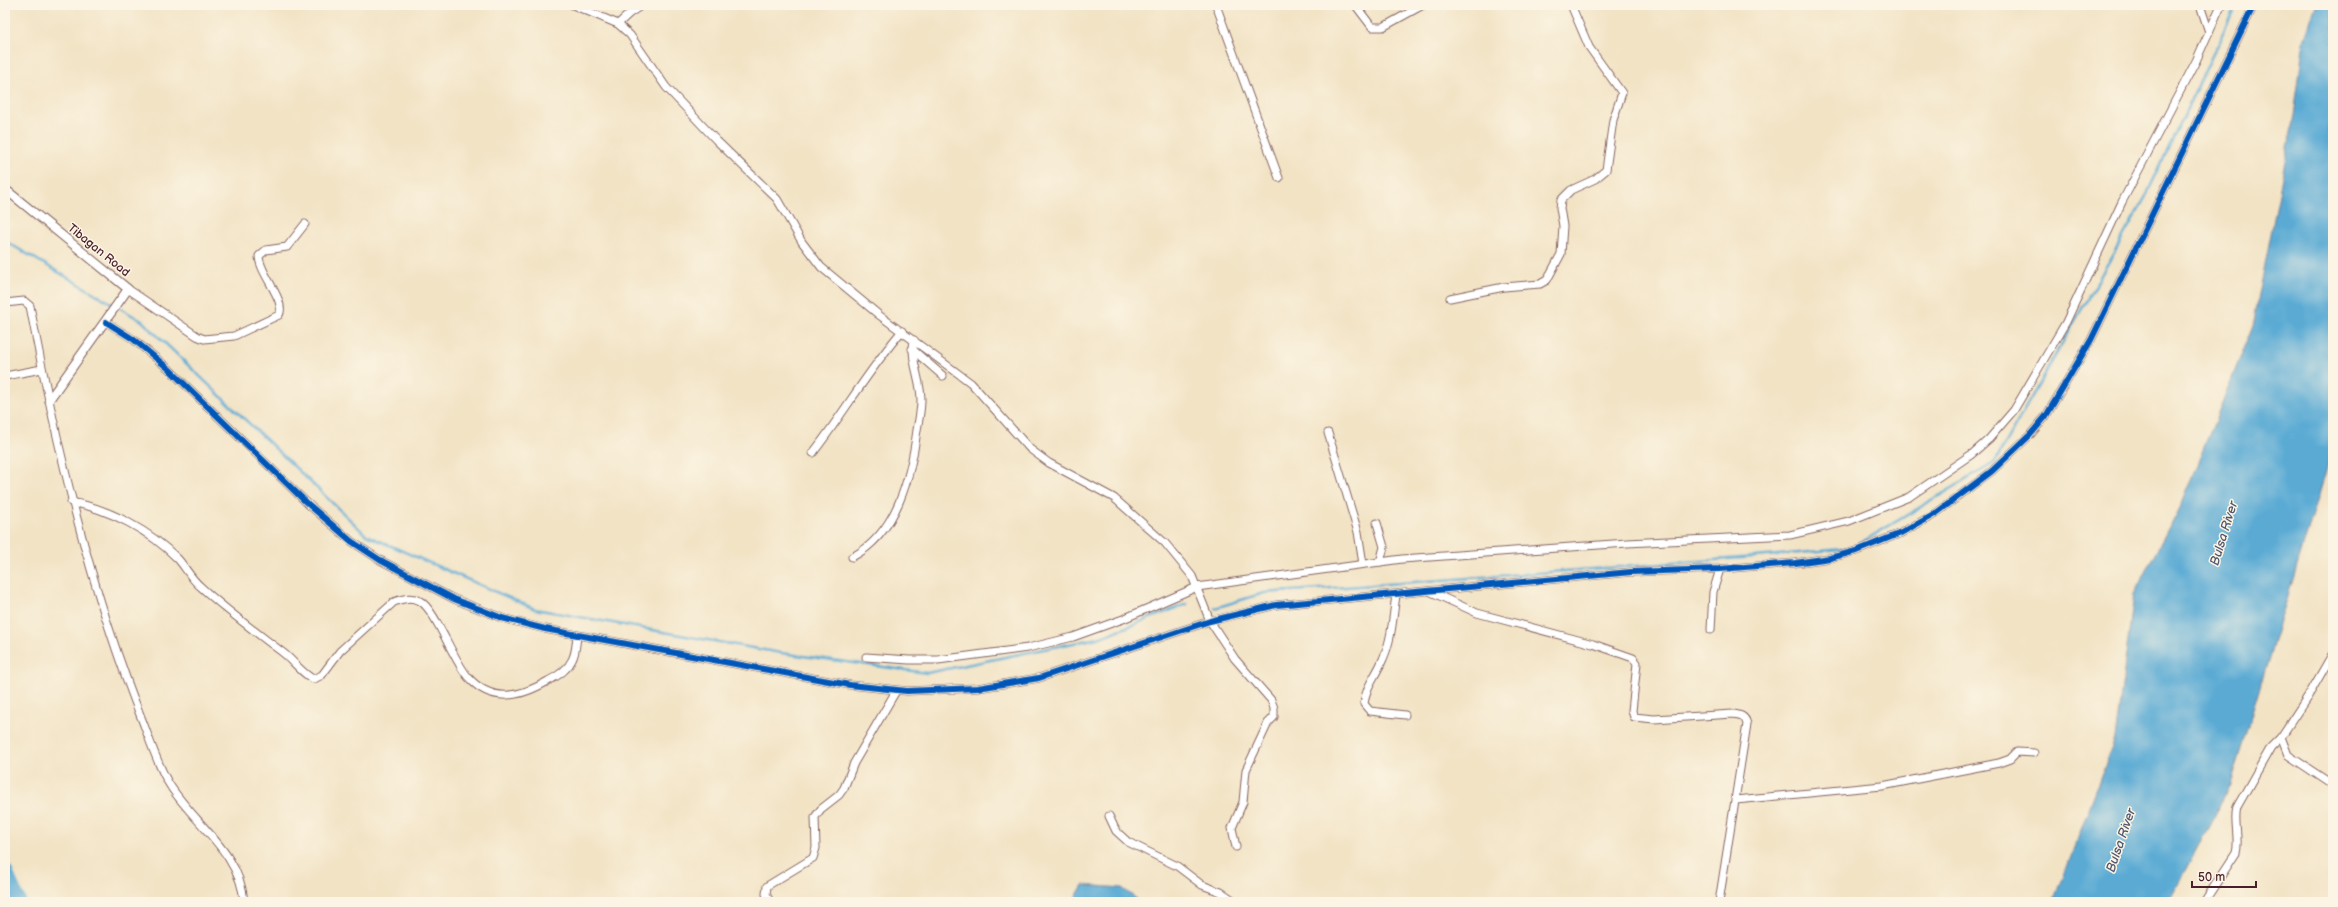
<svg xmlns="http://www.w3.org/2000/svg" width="2338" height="907" viewBox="0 0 2338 907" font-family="'Balsamiq Sans',sans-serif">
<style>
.water{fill:#5aaad4;stroke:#526480}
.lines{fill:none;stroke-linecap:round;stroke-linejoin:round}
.stream{stroke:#5aaad4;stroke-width:2.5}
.river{stroke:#5aaad4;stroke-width:15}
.minor-casing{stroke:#856461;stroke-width:9}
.tertiary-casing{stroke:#856461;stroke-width:10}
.minor{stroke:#fff;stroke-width:7}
.tertiary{stroke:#fff;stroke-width:8}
.cycleway-casing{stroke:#fcf5e5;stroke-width:8}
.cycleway{stroke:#0057b8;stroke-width:6}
.labels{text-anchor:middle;stroke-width:3;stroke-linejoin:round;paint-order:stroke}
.street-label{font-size:12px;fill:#4a1f2b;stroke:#fcf5e5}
.water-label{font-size:13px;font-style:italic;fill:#50576f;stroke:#fcf5e5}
</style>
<rect width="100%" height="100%" fill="#fcf5e5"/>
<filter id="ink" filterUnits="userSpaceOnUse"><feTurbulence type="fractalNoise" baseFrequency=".025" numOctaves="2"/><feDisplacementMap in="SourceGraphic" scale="8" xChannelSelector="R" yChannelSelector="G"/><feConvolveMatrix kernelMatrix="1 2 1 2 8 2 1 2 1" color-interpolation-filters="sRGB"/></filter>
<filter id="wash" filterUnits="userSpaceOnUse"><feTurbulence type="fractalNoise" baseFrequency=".012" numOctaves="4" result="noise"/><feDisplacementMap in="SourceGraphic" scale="16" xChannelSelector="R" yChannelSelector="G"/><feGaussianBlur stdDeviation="0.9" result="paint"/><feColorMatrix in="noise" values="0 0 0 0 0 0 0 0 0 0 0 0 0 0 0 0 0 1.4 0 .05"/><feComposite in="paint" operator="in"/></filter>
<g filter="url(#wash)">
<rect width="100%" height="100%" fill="#f2e3c5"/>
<g class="water">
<path d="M2316,5H2333V444L2325,475L2228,791L2168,902H2054L2115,739L2134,594L2181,504L2253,326L2294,116L2304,40Z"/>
<path d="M1083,885L1122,888L1141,902H1073Z"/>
</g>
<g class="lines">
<g class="stream">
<path d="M5,241L142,321L366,535L535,609L781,653L927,673L1098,638L1187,604"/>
<path d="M1215,608L1264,593L1755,557L1852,548L1994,463L2145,198L2236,5"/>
</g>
<path class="river" d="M5,871L19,902"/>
</g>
</g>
<g filter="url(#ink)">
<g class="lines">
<defs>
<g id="minor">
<path d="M573,5L618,24L630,35L666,87L716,140L777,199L802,242L821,267L879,315L971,383L1030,449L1049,463L1114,498L1165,543L1192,576L1210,621L1235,659L1271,700L1274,708V717L1268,723L1246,770L1243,802L1232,828L1236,847"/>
<path d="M1216,5L1279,178"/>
<path d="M2200,5L2209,32"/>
<path d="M1356,6L1372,27H1383L1423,5"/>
<path d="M618,24L630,13L642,5"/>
<path d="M128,289L197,336L204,339L234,336L279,315C287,301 259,273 259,256L266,250L287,247L305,224"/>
<path d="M1450,298L1504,287L1540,284L1547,280L1561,254L1563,226L1560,208L1561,200L1571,190L1595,179L1606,170L1613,120L1622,93L1589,47L1571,5"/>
<path d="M5,303L24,301L30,306C57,448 90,590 144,725C151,744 160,771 171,787C195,824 241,854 244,902"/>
<path d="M106,322L133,339L169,369L308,504L351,541L380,560L454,599L502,618L545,629L850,685L907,691L978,688L1039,678L1210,621L1276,605L1631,572L1720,569L1795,563L1830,558L1856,551L1901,533L1935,514L1992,471L2030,435L2046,416L2091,340L2254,5"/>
<path d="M912,349L943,376"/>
<path d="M5,376L42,369"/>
<path d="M1328,433L1358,532L1363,564"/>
<path d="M813,453C844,413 869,369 902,331"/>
<path d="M71,502C110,509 150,531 178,559C186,568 191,579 201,587C226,610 254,631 282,652C291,658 305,677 314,679L322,675L340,651L394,602C402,599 411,596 420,601C435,609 453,660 468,677C492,704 520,697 548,681C556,677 568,669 572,660C576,653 576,643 577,636"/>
<path d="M1377,523L1384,547L1380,562"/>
<path d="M852,557C897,534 911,476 917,430C919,420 921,409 921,400C921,379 910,361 914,340"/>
<path d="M1429,591L1477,613L1593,644L1633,658L1637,663L1632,711L1634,717L1654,719L1733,714C1741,715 1745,716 1747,724L1719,902"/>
<path d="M1396,595C1393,616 1392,639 1383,659C1376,676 1366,685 1364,704L1370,711L1405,715"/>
<path d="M1711,630L1713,592L1720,569"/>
<path d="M866,657L909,660H938L1028,648L1073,637L1123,619L1197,587L1402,559L1627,543L1790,535L1849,521L1909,497L1972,454L1989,439L2014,410L2066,322L2122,202L2196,61L2221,5"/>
<path d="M2281,737L2310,693L2333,653"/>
<path d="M1736,800L1882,786L1999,763L2010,759L2017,752L2034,753"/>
<path d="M1109,816L1116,831L1128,842L1177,866L1202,885L1221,892L1236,902"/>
<path d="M770,902L766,894L767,886L813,858L816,848L815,817L821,809L839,795L844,788L854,763L896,691"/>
<path d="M2204,902L2236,853C2240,838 2233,823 2237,807L2271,747L2281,737L2288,755L2333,785"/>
</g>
<path id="tertiary" d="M5,189L128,289L49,400"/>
</defs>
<use href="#minor" class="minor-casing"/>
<use href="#tertiary" class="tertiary-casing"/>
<use href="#minor" class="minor"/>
<use href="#tertiary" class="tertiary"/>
<defs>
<path id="cycleway" d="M106,322L133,339L169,369L308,504L351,541L380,560L454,599L502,618L545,629L850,685L907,691L978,688L1039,678L1210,621L1276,605L1631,572L1720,569L1795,563L1830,558L1856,551L1901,533L1935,514L1992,471L2030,435L2046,416L2091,340L2254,5"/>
</defs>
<use href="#cycleway" class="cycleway-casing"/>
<use href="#cycleway" class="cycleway"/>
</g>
</g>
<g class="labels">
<g class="street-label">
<text transform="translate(99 250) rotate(39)" y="4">Tibagan Road</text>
</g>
<g class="water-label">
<text transform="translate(2223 533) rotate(-73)" y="5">Bulsa River</text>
<text transform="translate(2120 840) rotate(-71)" y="5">Bulsa River</text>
</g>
</g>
<rect width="2338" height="907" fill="none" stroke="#fcf5e5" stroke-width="20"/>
<path d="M2192 881v6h64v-6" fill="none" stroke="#4a1f2b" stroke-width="2"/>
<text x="2198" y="881" font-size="12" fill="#4a1f2b" stroke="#fcf5e5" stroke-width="3" paint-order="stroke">50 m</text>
</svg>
